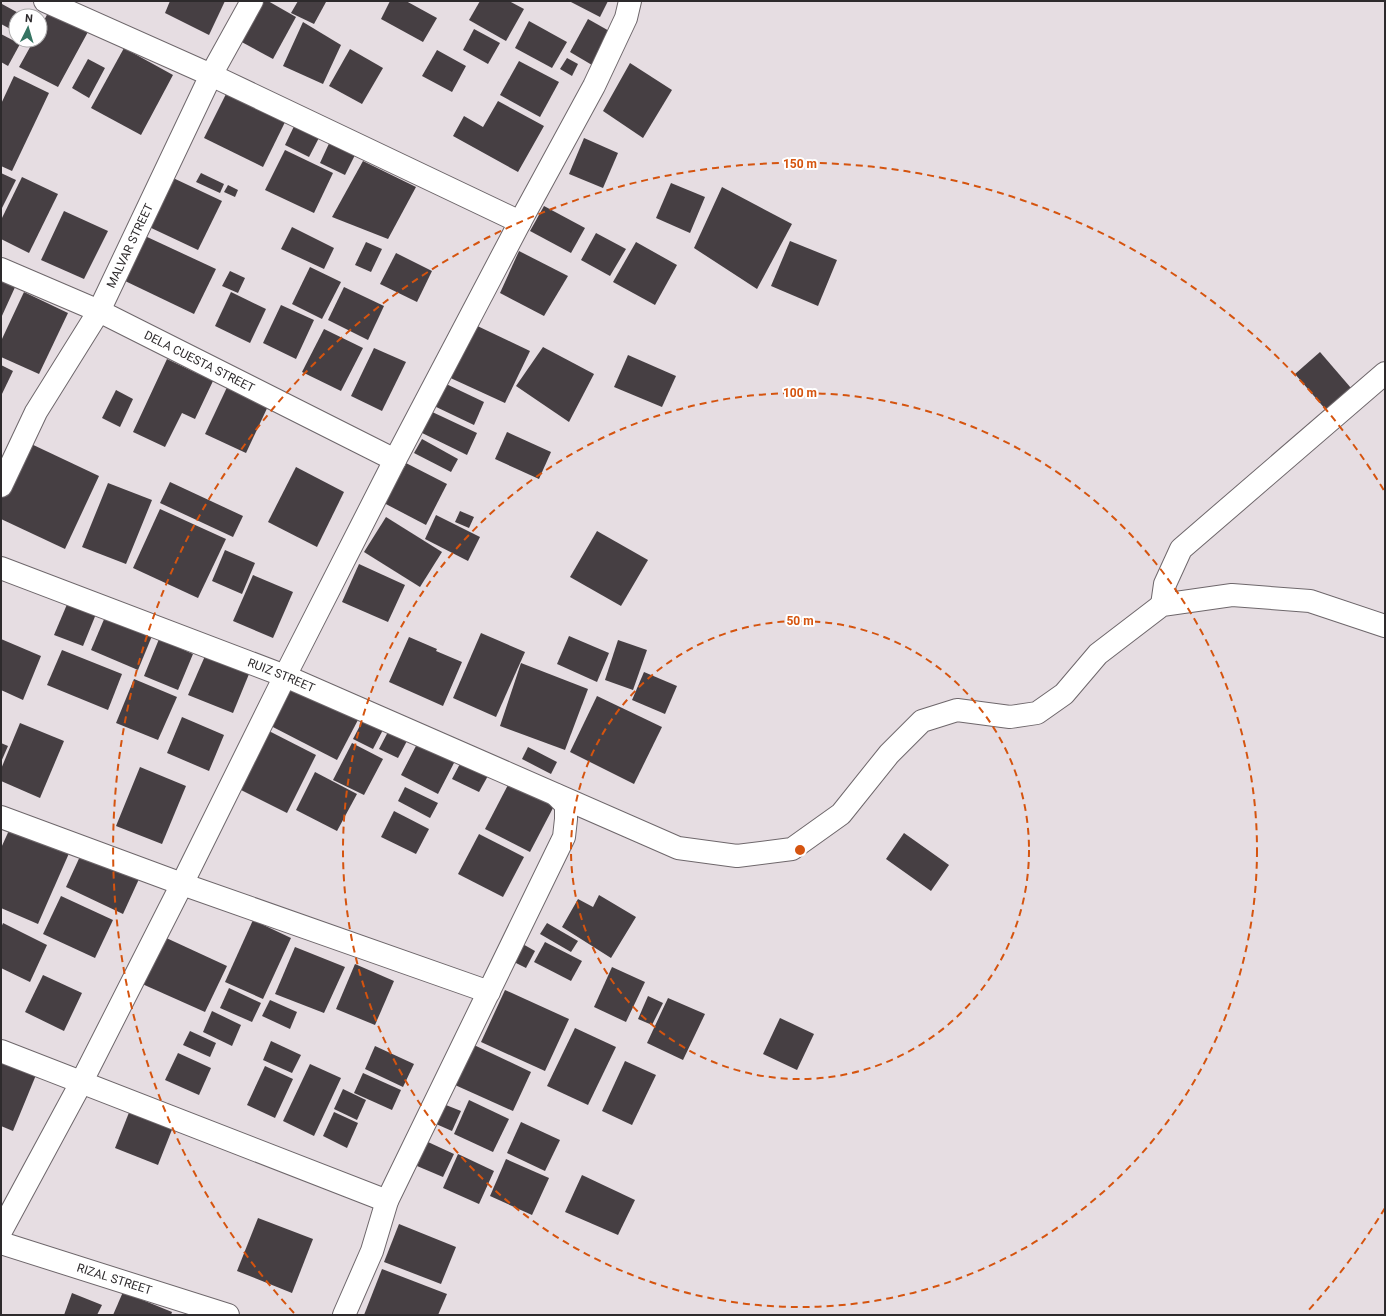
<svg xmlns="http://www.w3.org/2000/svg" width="1386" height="1316" viewBox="0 0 1386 1316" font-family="Roboto,sans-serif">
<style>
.building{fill:#463f43}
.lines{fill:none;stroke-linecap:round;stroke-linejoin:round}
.street-casing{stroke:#6e676b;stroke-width:24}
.street{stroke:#fff;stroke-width:22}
.ring{fill:none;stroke:#d5540f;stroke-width:2;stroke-dasharray:7 5}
.labels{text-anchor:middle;stroke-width:4;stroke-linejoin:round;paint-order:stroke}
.street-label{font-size:12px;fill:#2d2a2c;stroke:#fff}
.centre{fill:#d5540f;stroke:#fff;stroke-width:2}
.ring-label{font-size:12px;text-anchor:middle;font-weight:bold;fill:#d5540f;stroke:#fff;stroke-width:4;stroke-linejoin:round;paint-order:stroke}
</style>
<rect width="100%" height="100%" fill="#e6dde2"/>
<g class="building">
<path d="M170,1H225L209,35L165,13Z"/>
<path d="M260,1H268L296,17L273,59L238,40Z"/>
<path d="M298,1H324L326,2L314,24L291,13Z"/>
<path d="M390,1H406L437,18L423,42L381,19Z"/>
<path d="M480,1H509L524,9L506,41L469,20Z"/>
<path d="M569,1H608L600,17Z"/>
<path d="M2,4L24,16H16V32L1,24V6Z"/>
<path d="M50,9L89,30L58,87L19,67L34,40H40V28Z"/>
<path d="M588,19L611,32L592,65L570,52Z"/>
<path d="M529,21L567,42L552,68L515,48Z"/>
<path d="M303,22L341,45L323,84L283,66Z"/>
<path d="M474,29L500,43L488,64L463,50Z"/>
<path d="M1,34L20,44L8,66L1,62Z"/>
<path d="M124,48L173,75L141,135L91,108Z"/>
<path d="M350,49L383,68L362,104L329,86Z"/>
<path d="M437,50L466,66L452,92L422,76Z"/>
<path d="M567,58L578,64L572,76L560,69Z"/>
<path d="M88,59L105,68L89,98L72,88Z"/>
<path d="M519,61L559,82L540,117L500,95Z"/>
<path d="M630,63L672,90L643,138L603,111Z"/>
<path d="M14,76L49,93L12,171L1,166V104Z"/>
<path d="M229,88L288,116L263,167L204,138Z"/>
<path d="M498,101L544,126L518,172L453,136L464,116L483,127Z"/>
<path d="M297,120L322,132L309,157L285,145Z"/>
<path d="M332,137L358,149L345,175L320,163Z"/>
<path d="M584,138L618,153L603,188L569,174Z"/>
<path d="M285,150L333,173L314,213L265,190Z"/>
<path d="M363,161L416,187L388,239L332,217Z"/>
<path d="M1,173L16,180L1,210Z"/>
<path d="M201,173L224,184L220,193L196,182Z"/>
<path d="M22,177L58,194L29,253L1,239V220Z"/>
<path d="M171,177L222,201L198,250L147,226Z"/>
<path d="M671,183L705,197L690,233L656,218Z"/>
<path d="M228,185L238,190L235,197L224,192Z"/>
<path d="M722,187L792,224L757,289L694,248Z"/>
<path d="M544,206L585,228L571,253L530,231Z"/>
<path d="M64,211L108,231L84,279L41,260Z"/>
<path d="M292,227L334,248L324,269L281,249Z"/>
<path d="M596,233L626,249L610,276L581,260Z"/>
<path d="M145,236L216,269L194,314L123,280Z"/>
<path d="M790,241L837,260L818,306L771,286Z"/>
<path d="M366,242L382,249L371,272L355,265Z"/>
<path d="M636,242L677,265L655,305L613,282Z"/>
<path d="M519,251L568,276L544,316L500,293Z"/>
<path d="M396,253L432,271L417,302L380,284Z"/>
<path d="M310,267L341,282L322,319L292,304Z"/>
<path d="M230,271L245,278L238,293L222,286Z"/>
<path d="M1,278L16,285L1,318Z"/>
<path d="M344,287L384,306L368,340L328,320Z"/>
<path d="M24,292L68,313L39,374L1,357V341Z"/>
<path d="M231,292L266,309L250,343L215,326Z"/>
<path d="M281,305L314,320L296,359L263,343Z"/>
<path d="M469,322L530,351L505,403L444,375Z"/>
<path d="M324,329L363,348L341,391L302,372Z"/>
<path d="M543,347L594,374L569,422L516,386Z"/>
<path d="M374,348L406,362L382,411L351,396Z"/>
<path d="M1320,352L1351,388L1326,410L1295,374Z"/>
<path d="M628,355L676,376L662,407L614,387Z"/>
<path d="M167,359L213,381L195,419L182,413L165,447L133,432Z"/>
<path d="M1,365L13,371L1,396Z"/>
<path d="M442,382L484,402L474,425L432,405Z"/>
<path d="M229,383L270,402L246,453L205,434Z"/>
<path d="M116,390L133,399L120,427L102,418Z"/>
<path d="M428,410L477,433L467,455L418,431Z"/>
<path d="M507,432L551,452L539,479L495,459Z"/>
<path d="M422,439L458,459L451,472L414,453Z"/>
<path d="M27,442L99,476L65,549L1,519V496Z"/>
<path d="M402,461L447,484L426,525L382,502Z"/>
<path d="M296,467L344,492L317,547L268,522Z"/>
<path d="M170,482L243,516L233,537L160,503Z"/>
<path d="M108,483L152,500L126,564L82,547Z"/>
<path d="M160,509L226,539L198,598L133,568Z"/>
<path d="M460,511L474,517L469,528L455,522Z"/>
<path d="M436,515L480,537L468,561L425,539Z"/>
<path d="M386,517L442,552L420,587L364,552Z"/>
<path d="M597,531L648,560L621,606L570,577Z"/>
<path d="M225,550L255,563L242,594L212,581Z"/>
<path d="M359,564L405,585L388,622L342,602Z"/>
<path d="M253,575L293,592L273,638L233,621Z"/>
<path d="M68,602L96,614L83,646L54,635Z"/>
<path d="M105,617L152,636L138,670L91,650Z"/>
<path d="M481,633L525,652L496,717L453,698Z"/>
<path d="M569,636L609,653L597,682L557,664Z"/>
<path d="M409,637L437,649L436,651L462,662L443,706L389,682Z"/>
<path d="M1,639L41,656L23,700L1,690Z"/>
<path d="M159,639L193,654L178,690L144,676Z"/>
<path d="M618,640L647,650L633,690L605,680Z"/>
<path d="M62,650L122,674L108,710L47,685Z"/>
<path d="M205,656L249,674L233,713L188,695Z"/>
<path d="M521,663L588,689L565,750L500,726Z"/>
<path d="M644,672L677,686L665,714L632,700Z"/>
<path d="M134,679L177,697L158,740L116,723Z"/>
<path d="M291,683L359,718L337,760L269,725Z"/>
<path d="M597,696L662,727L634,784L570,752Z"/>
<path d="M365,716L385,726L373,749L353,739Z"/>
<path d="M182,717L224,735L209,771L167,753Z"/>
<path d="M20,723L64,741L40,798L1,781V769Z"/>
<path d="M389,730L408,739L398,758L379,749Z"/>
<path d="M269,731L316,755L287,813L239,789Z"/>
<path d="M418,742L455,761L438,794L401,775Z"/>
<path d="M1,743L8,746L1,762Z"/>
<path d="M352,743L383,759L364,795L333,780Z"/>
<path d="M528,747L557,762L551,774L522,759Z"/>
<path d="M462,760L489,774L479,792L452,779Z"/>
<path d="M140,767L186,786L162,844L116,826Z"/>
<path d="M315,772L357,794L337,831L296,810Z"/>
<path d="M509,783L554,806L530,852L485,829Z"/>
<path d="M405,787L438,803L430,818L398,801Z"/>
<path d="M394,811L429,829L416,854L381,837Z"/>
<path d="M11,826L70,851L38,924L1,908V848Z"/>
<path d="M904,833L949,865L931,891L886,859Z"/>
<path d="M479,834L524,857L503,897L458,874Z"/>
<path d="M82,852L139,879L123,914L66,887Z"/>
<path d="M599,895L636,917L611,958L562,927L578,899L593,907Z"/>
<path d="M61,896L113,920L95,958L43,934Z"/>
<path d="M253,920L291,938L263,999L225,982Z"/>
<path d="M3,923L47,945L30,982L1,968V928Z"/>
<path d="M547,923L578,941L571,952L540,934Z"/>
<path d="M162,936L227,966L205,1012L140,983Z"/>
<path d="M545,942L582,961L571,981L534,962Z"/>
<path d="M521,943L535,951L526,968L512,961Z"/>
<path d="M295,947L345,967L324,1013L275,994Z"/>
<path d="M355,964L394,981L375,1025L336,1009Z"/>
<path d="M612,967L645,982L626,1022L594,1007Z"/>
<path d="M43,975L82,993L64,1031L25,1012Z"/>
<path d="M229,988L261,1003L252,1022L220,1008Z"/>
<path d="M505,990L569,1019L545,1071L481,1042Z"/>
<path d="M648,996L663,1003L652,1025L638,1019Z"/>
<path d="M668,998L705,1014L683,1060L647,1043Z"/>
<path d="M270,1000L297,1012L290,1029L262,1016Z"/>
<path d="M212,1011L241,1025L232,1046L203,1032Z"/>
<path d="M780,1018L814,1034L797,1070L763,1054Z"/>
<path d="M575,1028L616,1047L588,1105L547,1086Z"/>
<path d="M190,1031L216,1043L210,1057L183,1045Z"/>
<path d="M271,1041L301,1055L292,1073L263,1060Z"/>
<path d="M474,1045L531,1072L513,1111L455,1085Z"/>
<path d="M375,1046L414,1064L403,1087L365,1069Z"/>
<path d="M178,1053L211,1068L199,1095L165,1080Z"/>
<path d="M625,1061L656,1075L632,1125L602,1111Z"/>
<path d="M1,1062L36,1075L13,1131L1,1126Z"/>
<path d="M310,1064L341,1078L314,1136L283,1121Z"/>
<path d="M265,1066L293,1079L275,1118L247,1105Z"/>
<path d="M363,1073L401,1090L392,1110L354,1093Z"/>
<path d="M343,1089L366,1100L357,1120L334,1109Z"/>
<path d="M469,1100L509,1119L493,1152L454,1134Z"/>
<path d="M446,1105L461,1111L452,1131L436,1124Z"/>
<path d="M130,1110L173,1127L158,1165L115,1148Z"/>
<path d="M334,1112L358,1123L347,1148L323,1136Z"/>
<path d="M521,1122L560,1140L545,1171L507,1153Z"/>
<path d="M428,1142L454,1154L443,1177L417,1166Z"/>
<path d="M458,1154L494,1171L479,1204L443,1188Z"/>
<path d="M506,1159L549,1178L532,1215L490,1196Z"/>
<path d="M582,1175L635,1200L618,1235L565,1212Z"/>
<path d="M258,1218L313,1239L292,1293L237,1271Z"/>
<path d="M399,1224L456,1247L441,1284L384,1262Z"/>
<path d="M382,1269L447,1294L438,1315H364Z"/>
<path d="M123,1292L172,1312L171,1315H113Z"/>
<path d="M72,1293L102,1305L97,1315H64Z"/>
</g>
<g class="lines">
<defs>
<g id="street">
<path d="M45,1L211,75L520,222"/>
<path id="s1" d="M1,269L99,311L395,460"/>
<path id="s2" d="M1,486L36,412L99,311L211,75L252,1"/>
<path id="s3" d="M1,568L285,676L678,848L737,856L792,849L841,814L889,754L922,721L957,710L1010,717L1037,713L1064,694L1098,654L1162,605L1232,595L1310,601L1385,626"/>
<path d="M1162,605L1165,584L1181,549L1385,373"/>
<path d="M1,817L182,884L489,992"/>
<path d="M1,1051L387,1201"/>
<path d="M1,1231L81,1083L182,884L285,676L395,460L520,222L594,86L626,18L630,1"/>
<path id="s4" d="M1,1243L228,1315"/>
<path d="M344,1315L372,1251L387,1201L564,837L566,819V805L556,795"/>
</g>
</defs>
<use href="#street" class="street-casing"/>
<use href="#street" class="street"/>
</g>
<g class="ring">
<circle cx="800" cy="850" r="229"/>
<circle cx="800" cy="850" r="457"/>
<path d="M1385 1208A686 686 0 0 1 1306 1313M294 1313A686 686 0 1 1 1385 492"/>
</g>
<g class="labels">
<g class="street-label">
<text dy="4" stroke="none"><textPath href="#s2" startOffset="273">MALVAR STREET</textPath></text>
<text dy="4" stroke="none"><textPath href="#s1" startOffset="219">DELA CUESTA STREET</textPath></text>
<text dy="4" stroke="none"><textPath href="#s3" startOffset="300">RUIZ STREET</textPath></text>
<text dy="4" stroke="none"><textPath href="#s4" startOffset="119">RIZAL STREET</textPath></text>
</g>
</g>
<circle cx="800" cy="850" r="6" class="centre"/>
<g class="ring-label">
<text x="800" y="168">150 m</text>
<text x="800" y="397">100 m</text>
<text x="800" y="625">50 m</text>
</g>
<rect width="1386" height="1316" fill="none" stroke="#2d2a2c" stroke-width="4"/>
<g transform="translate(28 28) rotate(5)"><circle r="19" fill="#ffffff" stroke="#abaaab"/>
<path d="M0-3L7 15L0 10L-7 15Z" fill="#357462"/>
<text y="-6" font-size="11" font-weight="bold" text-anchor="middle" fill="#2d2a2c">N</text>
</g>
</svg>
